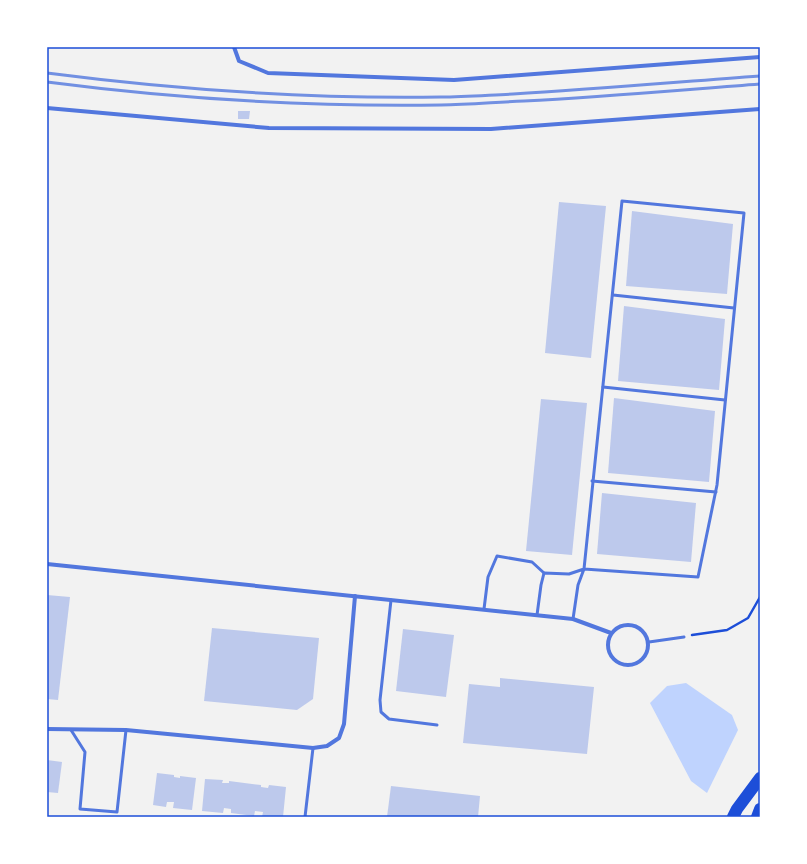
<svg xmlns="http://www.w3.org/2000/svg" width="807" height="864" viewBox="0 0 807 864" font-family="'Fira Sans Condensed',sans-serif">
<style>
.water{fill:#bfd3fe}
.building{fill:#bdc9ec}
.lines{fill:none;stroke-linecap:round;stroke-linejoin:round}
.path{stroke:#1d4ed8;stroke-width:2.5}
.service{stroke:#5277de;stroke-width:3}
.minor{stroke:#5277de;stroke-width:4}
.motorway{stroke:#1d4ed8;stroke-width:12}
.rail{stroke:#7290e2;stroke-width:3}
.neatline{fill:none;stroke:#1d4ed8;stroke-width:1.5}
</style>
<rect width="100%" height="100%" fill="#f2f2f2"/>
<path class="water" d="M686,683L732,715L738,730L707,793L691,781L650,703L667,686Z"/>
<g class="building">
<path d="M238,111H250L249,119H238Z"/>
<path d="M559,202L606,206L591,358L545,353Z"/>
<path d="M632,211L733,224L727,294L626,286Z"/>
<path d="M624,306L725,319L719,390L618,381Z"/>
<path d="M614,398L715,411L709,482L608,473Z"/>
<path d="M541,399L587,403L572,555L526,551Z"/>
<path d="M602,493L696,503L691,562L597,554Z"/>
<path d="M47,595L70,597L58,700L47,699Z"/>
<path d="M212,628L319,638L313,699L297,710L204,701Z"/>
<path d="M403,629L454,635L446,697L396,691Z"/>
<path d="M500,678L594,687L587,754L463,743L469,684L500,687Z"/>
<path d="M47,760L62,762L58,793L47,792Z"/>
<path d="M157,773L174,775V777L180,778V776L196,778L192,810L173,808L174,802H167L166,807L153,805Z"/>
<path d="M205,779L223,780L222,783H229V781L261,785V787L268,788L269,785L286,787L283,817H262L263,812L255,811L254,816L231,813V809L224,808L223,813L202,811Z"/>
<path d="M391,786L480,796L478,817H387Z"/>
</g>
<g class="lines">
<path class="path" d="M692,635L727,630L748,618L760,597"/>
<g class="service">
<path d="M613,295L734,308"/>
<path d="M603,387L725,400"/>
<path d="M592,481L716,492"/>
<path d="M391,600L380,700L381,712L389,719L437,725"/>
<path d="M484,609L488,577L497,556L532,562L544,573"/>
<path d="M537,615L541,585L544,573L569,574L584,569L622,201L744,213L717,485L698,577L584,569L578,585L573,619"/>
<path d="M649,642L684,637"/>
<path d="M71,730L85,752L80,809L117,812L126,730"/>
<path d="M305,817L313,748"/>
</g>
<g class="minor">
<path d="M234,47L239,61L268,73L454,80L760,57"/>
<path d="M47,108L269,128L491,129L760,109"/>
<path d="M47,564L573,619L611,633"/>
<circle cx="628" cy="645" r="20"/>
<path d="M47,729L126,730L313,748L327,746L339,738L344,724L355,596"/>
</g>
<g class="motorway">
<path d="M733,817L737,809L760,778"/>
<path d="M757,817L760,809"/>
</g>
<g class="rail">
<path d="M47,73C178,90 309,99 441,97C465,97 489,95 513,94C595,89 678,82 760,76"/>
<path d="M47,82C178,99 309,107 441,105C469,105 496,102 524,101C602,97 681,90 760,84"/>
</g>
</g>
<rect width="807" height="864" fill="none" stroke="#ffffff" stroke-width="96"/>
<rect x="48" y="48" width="711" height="768" class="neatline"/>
</svg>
